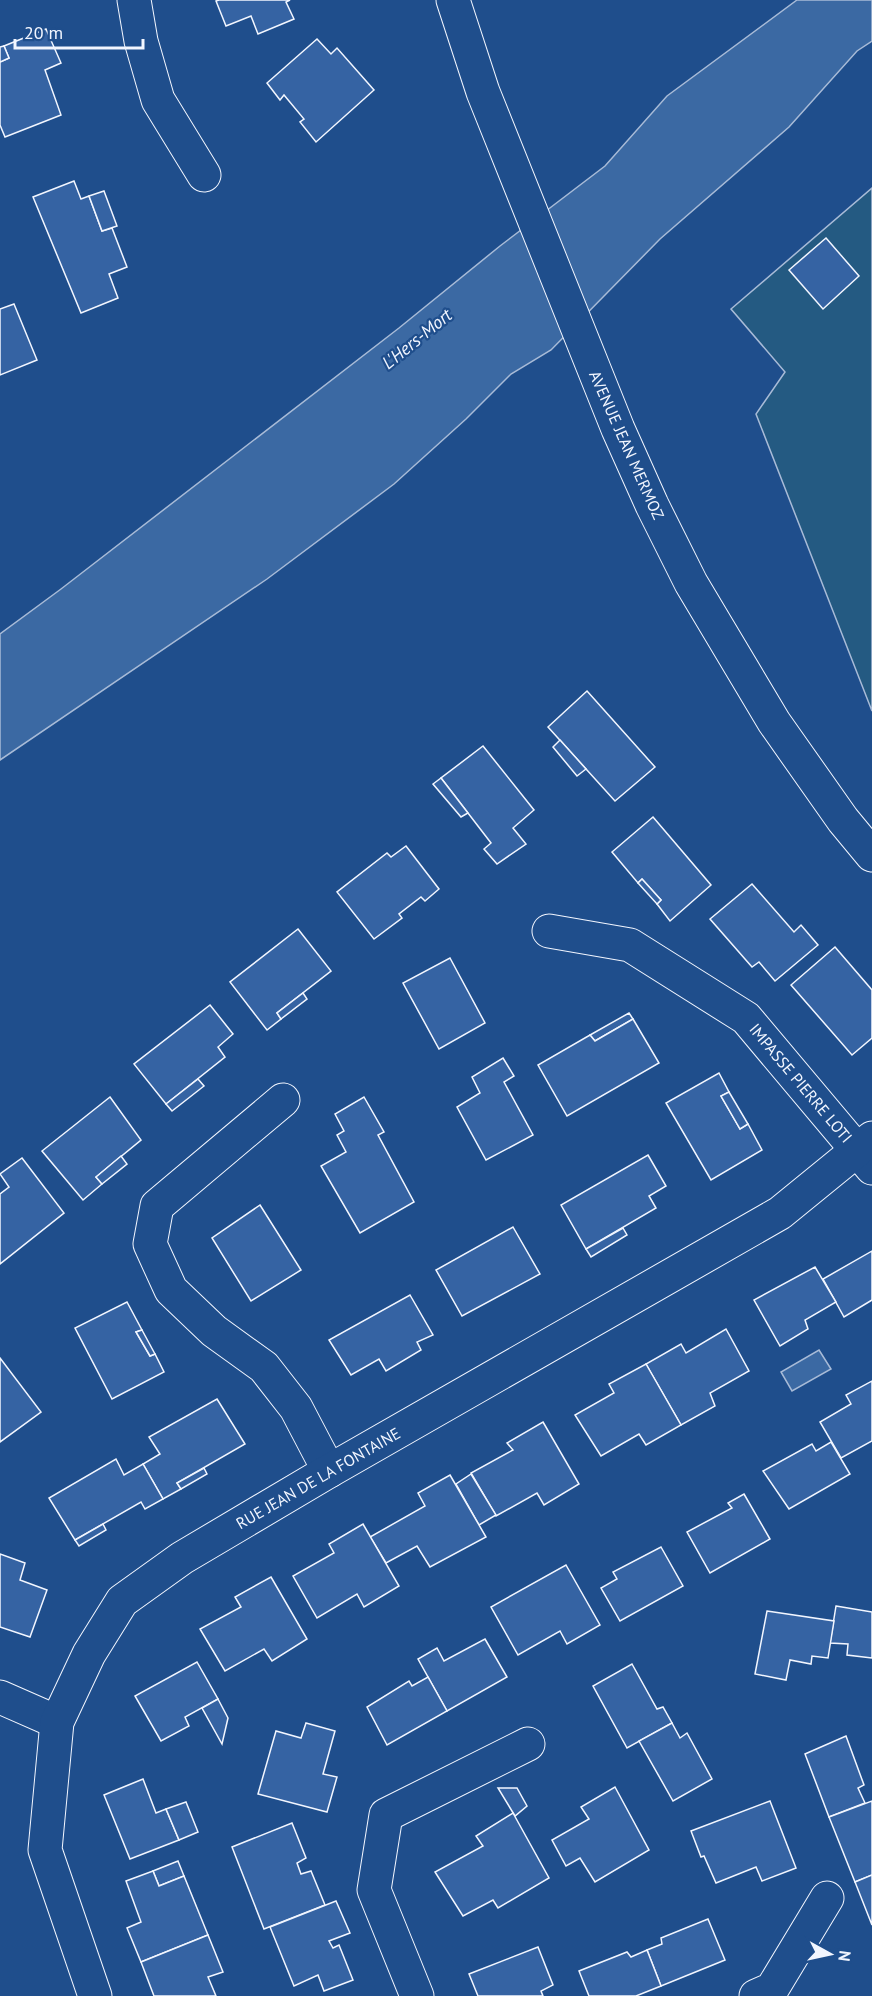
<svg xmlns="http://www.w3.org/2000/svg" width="872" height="1996" viewBox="0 0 872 1996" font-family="'PT Sans',sans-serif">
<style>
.green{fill:#245a82;stroke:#a8bbd7;stroke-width:1.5}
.water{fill:#3b69a3;stroke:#a8bbd7;stroke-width:1.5}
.building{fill:#3563a3;stroke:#f2f6ff;stroke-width:1.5}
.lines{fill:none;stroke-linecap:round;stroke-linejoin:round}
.street-casing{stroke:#f2f6ff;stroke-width:35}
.secondary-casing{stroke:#f2f6ff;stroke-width:35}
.street{stroke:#1f4e8c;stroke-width:33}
.secondary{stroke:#1f4e8c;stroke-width:33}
.labels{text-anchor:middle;stroke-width:4.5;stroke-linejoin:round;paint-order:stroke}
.street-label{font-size:16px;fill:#f2f6ff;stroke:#1f4e8c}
.water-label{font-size:18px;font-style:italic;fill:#f2f6ff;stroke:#1f4e8c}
</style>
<rect width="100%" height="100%" fill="#1f4e8c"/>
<path class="green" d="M872,188V711L756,414L785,372L731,309Z"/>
<g class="water">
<path d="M797,0H872V41L857,51L789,127L660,239L551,350L511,374L466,419L394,484L267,579L0,760V634L61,589L399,328L500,246L605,166L667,96Z"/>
<path d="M819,1350L831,1369L792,1391L781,1372Z"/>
</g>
<g class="building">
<path d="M219,0H290L286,2L294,19L258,34L251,16L226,26L216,1Z"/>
<path d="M46,29L61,63L45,70L61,115L5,137L0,125V62L9,58L4,46Z"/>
<path d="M317,39L331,54L337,48L374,90L316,142L300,122L304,119L284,95L280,100L267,83Z"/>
<path d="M4,46L9,58L0,62V47Z"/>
<path d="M74,181L81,199L89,196L102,231L112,228L127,267L109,274L118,298L81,313L33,197Z"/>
<path d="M104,191L117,226L102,231L89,196Z"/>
<path d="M826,238L859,276L823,309L789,270Z"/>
<path d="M14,304L37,360L0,375V309Z"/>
<path d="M587,691L655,767L615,801L548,727Z"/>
<path d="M560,740L586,769L577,776L553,747Z"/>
<path d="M483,746L534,810L513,828L526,844L497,864L484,849L491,843L441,778Z"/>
<path d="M441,778L468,813L461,817L433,784Z"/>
<path d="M653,817L711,885L670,921L657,904L661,900L642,879L638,883L612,852Z"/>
<path d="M406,846L439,889L425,901L421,897L399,914L402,918L374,939L337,892L387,853L391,857Z"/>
<path d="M642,879L661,900L657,904L638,883Z"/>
<path d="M752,884L794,932L801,925L818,945L775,981L759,962L752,967L710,919Z"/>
<path d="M298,929L331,971L277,1013L281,1019L267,1030L230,982Z"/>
<path d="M835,947L872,990V1038L852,1055L791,985Z"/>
<path d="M450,958L485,1023L439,1049L403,983Z"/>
<path d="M303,993L307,999L281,1019L277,1013Z"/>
<path d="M210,1005L233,1034L218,1047L225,1057L166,1104L134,1064Z"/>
<path d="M629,1013L633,1019L595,1041L590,1035Z"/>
<path d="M633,1019L659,1063L567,1116L538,1065L590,1035L595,1041Z"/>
<path d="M503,1058L514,1076L504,1082L533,1135L486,1160L457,1107L480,1093L472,1077Z"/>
<path d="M719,1073L729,1092L721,1096L740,1129L748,1124L762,1150L711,1180L666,1103Z"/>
<path d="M198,1079L204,1086L172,1111L166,1104Z"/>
<path d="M729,1092L748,1124L740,1129L721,1096Z"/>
<path d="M110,1097L141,1140L96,1177L102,1184L83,1200L42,1151Z"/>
<path d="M364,1097L384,1132L378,1135L414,1202L360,1233L321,1166L346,1152L337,1135L344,1131L335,1114Z"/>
<path d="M648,1155L666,1186L649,1196L656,1208L586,1249L561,1205Z"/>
<path d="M121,1156L127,1164L102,1184L96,1177Z"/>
<path d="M22,1158L64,1213L0,1264V1194L9,1187L0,1174Z"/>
<path d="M260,1205L301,1270L251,1301L212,1238Z"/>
<path d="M513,1227L540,1274L462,1316L436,1270Z"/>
<path d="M623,1228L627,1235L591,1257L586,1249Z"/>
<path d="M872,1251V1300L844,1317L823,1279Z"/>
<path d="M815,1267L836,1302L805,1320L808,1329L780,1346L754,1300Z"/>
<path d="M410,1295L433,1335L417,1342L421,1350L386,1371L379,1359L351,1375L329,1340Z"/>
<path d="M127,1302L142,1330L136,1332L150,1356L155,1354L164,1372L112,1399L75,1328Z"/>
<path d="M726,1329L749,1371L710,1393L715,1406L681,1425L646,1364L681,1344L686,1353Z"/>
<path d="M142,1330L155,1354L150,1356L136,1332Z"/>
<path d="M0,1358L41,1412L0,1442Z"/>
<path d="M646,1364L681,1425L646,1445L639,1434L601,1456L575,1415L614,1393L609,1384Z"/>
<path d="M872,1381V1441L841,1458L820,1422L851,1404L846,1395Z"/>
<path d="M217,1399L245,1444L177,1483L181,1489L163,1499L143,1464L160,1454L149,1437Z"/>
<path d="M543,1422L579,1484L544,1505L537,1493L496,1516L471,1473L513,1450L507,1443Z"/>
<path d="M831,1442L850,1474L789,1509L763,1471L812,1444L816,1451Z"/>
<path d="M116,1459L124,1475L143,1464L163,1499L145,1509L141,1502L75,1540L49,1498Z"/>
<path d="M204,1468L207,1474L181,1489L177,1483Z"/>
<path d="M471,1474L496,1515L479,1525L456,1484Z"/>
<path d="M450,1475L486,1537L430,1567L417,1546L386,1563L370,1537L425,1506L418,1493Z"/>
<path d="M744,1494L770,1539L710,1573L687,1532L732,1508L728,1503Z"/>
<path d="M103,1524L106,1530L79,1546L75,1540Z"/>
<path d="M363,1524L399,1586L364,1607L357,1594L317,1618L293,1576L334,1553L329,1544Z"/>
<path d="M661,1547L683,1586L620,1621L601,1588L617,1579L613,1572Z"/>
<path d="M0,1554L25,1563L20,1580L47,1590L30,1637L0,1627Z"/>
<path d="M566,1565L600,1625L567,1644L560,1631L518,1655L491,1607Z"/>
<path d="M271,1577L307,1639L272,1661L264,1649L225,1671L200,1629L241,1607L235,1597Z"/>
<path d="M836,1606L872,1612V1658L847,1655L848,1644L830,1643Z"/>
<path d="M767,1611L834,1621L828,1658L812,1656L811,1664L790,1660L786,1680L755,1674Z"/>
<path d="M485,1639L507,1677L447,1711L418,1659L437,1648L444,1661Z"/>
<path d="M197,1662L218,1699L185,1717L189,1726L161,1741L135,1696Z"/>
<path d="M632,1664L657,1709L663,1707L672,1723L627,1748L593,1686Z"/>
<path d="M428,1677L447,1711L387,1745L367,1707L409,1681L412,1686Z"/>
<path d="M218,1699L228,1718L222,1744L202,1708Z"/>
<path d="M306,1723L335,1731L323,1774L337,1777L327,1812L258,1794L276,1731L301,1738Z"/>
<path d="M672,1723L680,1738L687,1733L712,1779L673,1801L639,1741Z"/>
<path d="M846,1736L864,1785L858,1788L865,1803L829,1817L805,1754Z"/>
<path d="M143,1779L156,1813L166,1809L179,1840L130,1859L104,1795Z"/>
<path d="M615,1787L649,1850L595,1882L580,1858L566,1866L552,1840L589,1819L581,1807Z"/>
<path d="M498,1788H517L527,1806L515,1816Z"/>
<path d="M770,1801L796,1868L762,1881L756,1867L716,1883L704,1856L701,1857L691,1831Z"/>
<path d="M872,1801V1875L855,1882L829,1817Z"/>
<path d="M186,1802L198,1832L179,1840L166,1809Z"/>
<path d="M513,1813L549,1878L498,1908L493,1900L463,1916L435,1872L483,1846L476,1836Z"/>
<path d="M292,1823L306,1858L297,1863L301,1874L311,1871L325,1905L264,1929L232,1847Z"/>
<path d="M178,1861L184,1876L159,1886L153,1871Z"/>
<path d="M153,1871L159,1886L184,1876L208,1935L141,1962L127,1928L141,1922L126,1881Z"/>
<path d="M872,1875V1925L855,1882Z"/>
<path d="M336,1901L350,1933L329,1941L333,1948L339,1945L353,1980L324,1991L318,1975L294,1986L270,1927Z"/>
<path d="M708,1919L725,1960L661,1986L647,1950L662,1944L661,1938Z"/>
<path d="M208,1935L223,1972L208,1977L216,1996H154L141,1962Z"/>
<path d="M538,1947L553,1985L541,1991L543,1996H478L469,1974Z"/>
<path d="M647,1950L661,1986L636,1996H589L579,1971L627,1952L631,1957Z"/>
</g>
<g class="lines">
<defs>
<g id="street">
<path d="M134,0L141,41L158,100L204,175"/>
<path d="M549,931L630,945L746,1018L872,1168"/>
<path d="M283,1100L157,1206L150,1244L171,1290L214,1331L264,1367L296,1408L329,1471"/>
<path d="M0,1697L57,1722"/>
<path d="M95,1996L45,1850L57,1722L89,1654L122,1601L182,1558L329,1471L780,1213L872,1138"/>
<path d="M417,1996L374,1890L386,1815L528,1744"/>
<path d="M756,1996L772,1989L827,1898"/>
</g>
<path id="secondary" d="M453,0L483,92L618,429L652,505L691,583L774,722L843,820L872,855"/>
</defs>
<use href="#street" class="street-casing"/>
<use href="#secondary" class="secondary-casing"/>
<use href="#street" class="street"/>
<use href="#secondary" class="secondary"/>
</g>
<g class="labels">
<g class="street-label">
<text transform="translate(627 445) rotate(66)" y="6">AVENUE JEAN MERMOZ</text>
<text transform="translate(801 1083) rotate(50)" y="6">IMPASSE PIERRE LOTI</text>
<text transform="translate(318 1478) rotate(-30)" y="6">RUE JEAN DE LA FONTAINE</text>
</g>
<g class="water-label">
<text transform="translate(417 339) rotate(-39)" y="6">L'Hers-Mort</text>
</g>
</g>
<g transform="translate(830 1954) rotate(98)" stroke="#1f4e8c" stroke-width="4.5" paint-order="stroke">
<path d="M0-4.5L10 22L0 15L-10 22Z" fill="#f2f6ff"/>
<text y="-9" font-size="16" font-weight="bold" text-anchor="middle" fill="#f2f6ff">N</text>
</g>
<path d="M15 39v9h128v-9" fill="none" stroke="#f2f6ff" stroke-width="3"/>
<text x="24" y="39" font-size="18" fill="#f2f6ff" stroke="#1f4e8c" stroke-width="4.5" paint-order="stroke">20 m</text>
</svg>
